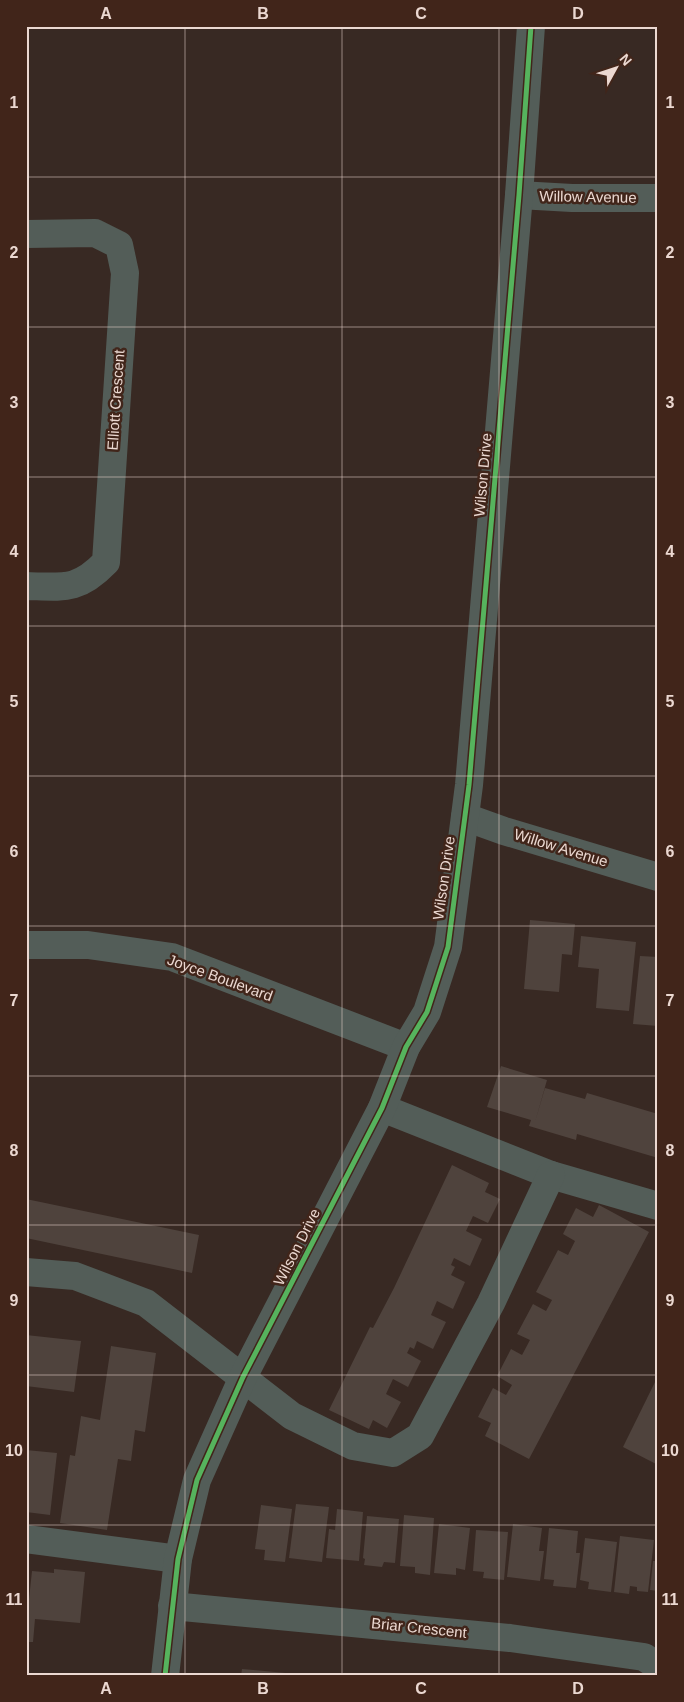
<svg xmlns="http://www.w3.org/2000/svg" width="684" height="1702" viewBox="0 0 684 1702" font-family="Helvetica,sans-serif">
<style>
.building{fill:#4f433d}
.lines{fill:none;stroke-linecap:round;stroke-linejoin:round}
.minor{stroke:#535d58;stroke-width:28}
.cycleway-casing{stroke:#41251a;stroke-width:8}
.cycleway{stroke:#56b35d;stroke-width:5}
.grid{fill:none;stroke:#ebd8d1;stroke-width:1;stroke-opacity:0.55}
.labels{text-anchor:middle;stroke-width:5;stroke-linejoin:round;paint-order:stroke}
.street-label{font-size:15px;fill:#ebd8d1;stroke:#41251a}
.neatline{fill:none;stroke:#ebd8d1;stroke-width:2}
.grid-label{font-size:16px;text-anchor:middle;font-weight:bold;fill:#ebd8d1}
</style>
<rect width="100%" height="100%" fill="#382923"/>
<g class="building">
<path d="M530,920L575,924L572,955L562,954L559,992L524,989Z"/>
<path d="M581,936L636,942L629,1011L596,1008L599,969L578,967Z"/>
<path d="M640,956L658,957V1026L633,1024Z"/>
<path d="M501,1066L547,1080L535,1122L545,1088L585,1099L587,1093L658,1114V1158L577,1134L576,1140L529,1126L531,1120L487,1107Z"/>
<path d="M452,1165L489,1183L485,1192L500,1199L488,1223L473,1216L466,1231L482,1239L470,1266L454,1258L451,1265L455,1267L451,1275L465,1282L453,1309L437,1301L431,1315L446,1322L433,1349L417,1341L414,1349L410,1347L407,1353L421,1361L408,1387L393,1379L386,1394L401,1402L387,1428L373,1420L369,1429L329,1410L370,1327L373,1328L394,1288Z"/>
<path d="M26,1199L199,1235L192,1273L26,1238Z"/>
<path d="M599,1205L649,1232L529,1459L485,1436L491,1423L478,1417L493,1388L506,1395L512,1385L497,1376L511,1349L522,1355L530,1340L517,1334L533,1304L546,1311L552,1300L536,1292L558,1250L568,1255L575,1241L563,1234L576,1208L593,1217Z"/>
<path d="M26,1335L81,1341L74,1392L26,1386Z"/>
<path d="M111,1346L156,1353L145,1432L135,1430L131,1461L118,1459L107,1530L60,1523L70,1455L75,1456L81,1416L100,1420Z"/>
<path d="M658,1376V1465L623,1447Z"/>
<path d="M26,1450L57,1453L50,1515L26,1512Z"/>
<path d="M296,1504L329,1507L322,1562L289,1558Z"/>
<path d="M261,1505L292,1509L285,1562L264,1560L265,1550L255,1549Z"/>
<path d="M337,1509L363,1512L359,1561L326,1558L329,1529L335,1530Z"/>
<path d="M404,1515L434,1518L430,1575L415,1573V1567L400,1566Z"/>
<path d="M367,1516L399,1519L395,1563L384,1562L382,1567L364,1565L365,1559L363,1558Z"/>
<path d="M439,1524L470,1528L465,1570L456,1568V1575L434,1573Z"/>
<path d="M513,1524L542,1528L539,1551H544L540,1581L507,1577Z"/>
<path d="M549,1528L578,1531L576,1553H580L576,1588L553,1586L554,1580L544,1579Z"/>
<path d="M476,1530L508,1532L504,1580L483,1578L484,1572L473,1571Z"/>
<path d="M620,1536L654,1540L648,1592L637,1591V1587L630,1586L629,1594L614,1592Z"/>
<path d="M585,1538L617,1542L611,1592L588,1589L589,1582L580,1580Z"/>
<path d="M653,1561H658V1591L650,1590Z"/>
<path d="M54,1569L85,1572L80,1623L35,1619L33,1642H26V1599H29L32,1571L54,1573Z"/>
<path d="M242,1669L296,1674V1676H241Z"/>
</g>
<g class="lines">
<g class="minor">
<path d="M519,195L572,198H658"/>
<path d="M26,234L95,233L119,245L125,273L106,562C78,591 64,587 26,586"/>
<path d="M465,817L504,831L658,877"/>
<path d="M26,945H88L172,957L406,1047"/>
<path d="M382,1108L551,1175L658,1206"/>
<path d="M26,1272L75,1276L146,1303L292,1416L353,1446L393,1453L420,1436L491,1303L551,1175"/>
<path d="M26,1539L178,1559"/>
<path d="M172,1606L510,1638L644,1657L656,1665L658,1671"/>
<path d="M165,1676L178,1559L197,1480L243,1377L382,1108L406,1047L427,1012L448,947L469,785L519,195L531,26"/>
</g>
<defs>
<path id="cycleway" d="M165,1676L178,1559L197,1480L243,1377L382,1108L406,1047L427,1012L448,947L469,785L519,195L531,26"/>
</defs>
<use href="#cycleway" class="cycleway-casing"/>
<use href="#cycleway" class="cycleway"/>
</g>
<path class="grid" d="M185,26V1676M342,26V1676M499,26V1676M26,177H658M26,327H658M26,477H658M26,626H658M26,776H658M26,926H658M26,1076H658M26,1225H658M26,1375H658M26,1525H658"/>
<g class="labels">
<g class="street-label">
<text transform="translate(588 197) rotate(1)" y="5">Willow Avenue</text>
<text transform="translate(116 400) rotate(-86)" y="5">Elliott Crescent</text>
<text transform="translate(483 475) rotate(-85)" y="5">Wilson Drive</text>
<text transform="translate(561 848) rotate(17)" y="5">Willow Avenue</text>
<text transform="translate(444 878) rotate(-82)" y="5">Wilson Drive</text>
<text transform="translate(220 978) rotate(20)" y="5">Joyce Boulevard</text>
<text transform="translate(297 1247) rotate(-63)" y="5">Wilson Drive</text>
<text transform="translate(419 1628) rotate(6)" y="5">Briar Crescent</text>
</g>
</g>
<rect width="684" height="1702" fill="none" stroke="#41251a" stroke-width="55"/>
<g transform="translate(616 68) rotate(50)" stroke="#41251a" stroke-width="4" paint-order="stroke">
<path d="M0-4L9 19L0 12L-9 19Z" fill="#ebd8d1"/>
<text y="-8" font-size="14" font-weight="bold" text-anchor="middle" fill="#ebd8d1">N</text>
</g>
<rect x="28" y="28" width="628" height="1646" class="neatline"/>
<g class="grid-label">
<text x="106" y="19">A</text>
<text x="263" y="19">B</text>
<text x="421" y="19">C</text>
<text x="578" y="19">D</text>
<text x="14" y="108">1</text>
<text x="670" y="108">1</text>
<text x="14" y="258">2</text>
<text x="670" y="258">2</text>
<text x="14" y="408">3</text>
<text x="670" y="408">3</text>
<text x="14" y="557">4</text>
<text x="670" y="557">4</text>
<text x="14" y="707">5</text>
<text x="670" y="707">5</text>
<text x="14" y="857">6</text>
<text x="670" y="857">6</text>
<text x="14" y="1006">7</text>
<text x="670" y="1006">7</text>
<text x="14" y="1156">8</text>
<text x="670" y="1156">8</text>
<text x="14" y="1306">9</text>
<text x="670" y="1306">9</text>
<text x="14" y="1456">10</text>
<text x="670" y="1456">10</text>
<text x="14" y="1605">11</text>
<text x="670" y="1605">11</text>
<text x="106" y="1694">A</text>
<text x="263" y="1694">B</text>
<text x="421" y="1694">C</text>
<text x="578" y="1694">D</text>
</g>
</svg>
